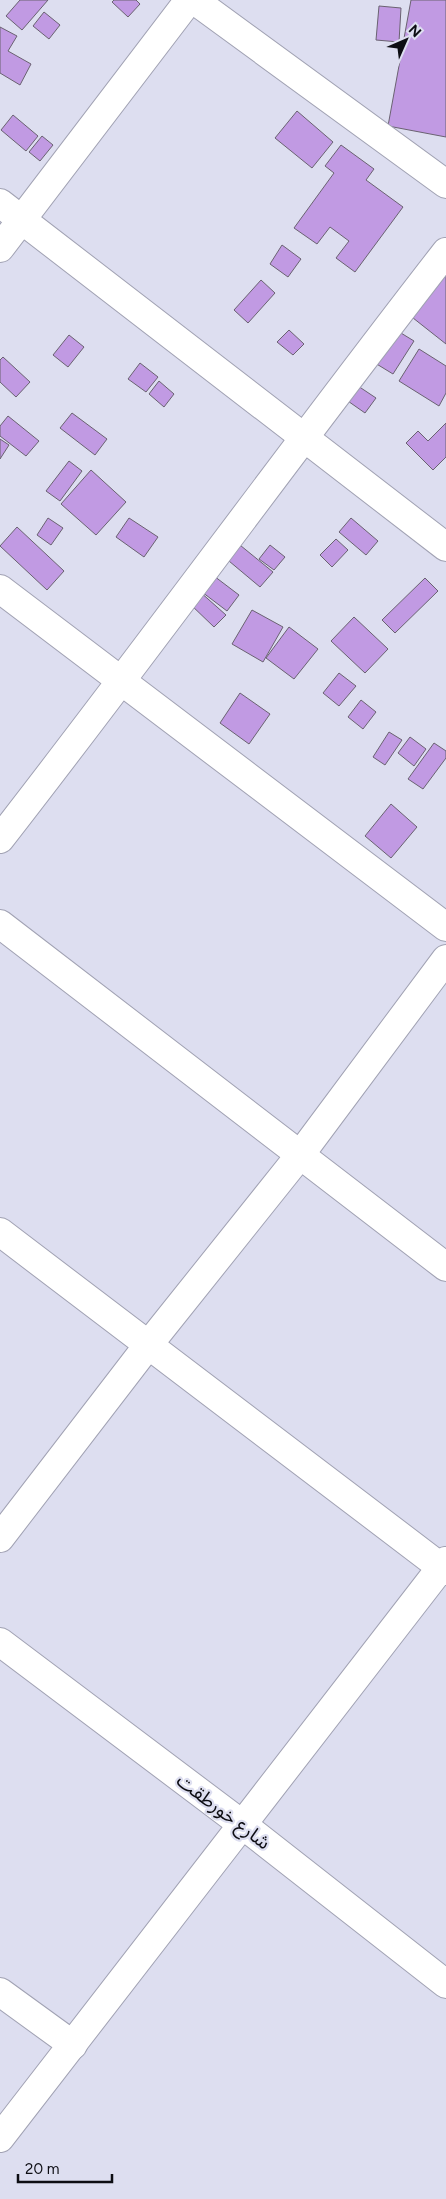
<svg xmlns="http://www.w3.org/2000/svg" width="446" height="2199" viewBox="0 0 446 2199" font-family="Figtree,'Noto Sans Arabic',sans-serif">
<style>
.building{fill:#c19ae3;stroke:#6a6271}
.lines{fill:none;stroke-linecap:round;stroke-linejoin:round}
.minor-casing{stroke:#a1a2b3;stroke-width:30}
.minor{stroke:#fff;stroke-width:28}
.labels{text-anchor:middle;stroke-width:4.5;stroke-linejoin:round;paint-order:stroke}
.street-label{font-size:19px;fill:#0d0d13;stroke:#dddef0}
</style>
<rect width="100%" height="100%" fill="#dddef0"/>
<g class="building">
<path d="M20,0H48L22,30L6,16Z"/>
<path d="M114,0H136L140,4L128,17L112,2Z"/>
<path d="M411,0H446V137L388,126Z"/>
<path d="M379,6L401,8L399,42L376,40Z"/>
<path d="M44,12L60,25L49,39L33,26Z"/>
<path d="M0,27L17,36L8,51L31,64L20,85L0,73Z"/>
<path d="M297,111L333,142L312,168L275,138Z"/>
<path d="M13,115L38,136L26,151L1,130Z"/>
<path d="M42,136L53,145L40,161L29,152Z"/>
<path d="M341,145L374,169L366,180L403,207L355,272L336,258L349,241L330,227L317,244L294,228L334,173L325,166Z"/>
<path d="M282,245L301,259L288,277L270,264Z"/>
<path d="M446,267V344L408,314Z"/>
<path d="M261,280L275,293L248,323L234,310Z"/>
<path d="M289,330L304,344L293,355L277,342Z"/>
<path d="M396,330L414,341L393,374L375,363Z"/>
<path d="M69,335L84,347L68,367L53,355Z"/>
<path d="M419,349L446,366V393L439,406L399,381Z"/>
<path d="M3,357L30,382L16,397L0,382V360Z"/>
<path d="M140,363L158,377L146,392L128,379Z"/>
<path d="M159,381L174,394L164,407L149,394Z"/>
<path d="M355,384L376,398L365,413L345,399Z"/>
<path d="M72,413L107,439L95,455L60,428Z"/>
<path d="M8,416L39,441L26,456L0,436V426Z"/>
<path d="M446,423V457L433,470L406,443L418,431L428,441Z"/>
<path d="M0,439L9,445L0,459Z"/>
<path d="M69,461L82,471L60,501L46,491Z"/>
<path d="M91,470L126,502L96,535L61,504Z"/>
<path d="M48,518L63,528L51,545L37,535Z"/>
<path d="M129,518L158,537L144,557L116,537Z"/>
<path d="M351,518L378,541L366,555L339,532Z"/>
<path d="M17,527L64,571L47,590L0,546Z"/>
<path d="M336,539L348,550L332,567L320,555Z"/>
<path d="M235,541L273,572L260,587L223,556Z"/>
<path d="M270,545L285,557L274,570L259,559Z"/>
<path d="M210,573L239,595L227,611L198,589Z"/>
<path d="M425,578L438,591L395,633L382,620Z"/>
<path d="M199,591L226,615L214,627L189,603Z"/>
<path d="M252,610L283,627L263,662L232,644Z"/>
<path d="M354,617L388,649L365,673L331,641Z"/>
<path d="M289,627L318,649L294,679L266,658Z"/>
<path d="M339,673L356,686L339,706L323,693Z"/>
<path d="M240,693L270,714L249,744L220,723Z"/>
<path d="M361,700L376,712L363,729L348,717Z"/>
<path d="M389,732L402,740L385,765L373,757Z"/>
<path d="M410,737L426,749L414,766L398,753Z"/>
<path d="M434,743L446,751V758L423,789L408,779Z"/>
<path d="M391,804L417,827L391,858L365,836Z"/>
</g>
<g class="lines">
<defs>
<g id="minor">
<path d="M194,0L446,184"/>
<path d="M0,203L446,547"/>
<path d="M0,248L189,0"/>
<path d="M0,589L446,927"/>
<path d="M0,839C151,645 295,446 446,252"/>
<path d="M0,924L446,1267"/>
<path d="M0,1232L446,1571"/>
<path d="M0,1538L149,1344L300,1155L446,959"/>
<path d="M0,1642L243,1825L446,1984"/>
<path d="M0,1992L73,2045"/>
<path d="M0,2138L446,1561"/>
</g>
</defs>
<use href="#minor" class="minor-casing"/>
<use href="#minor" class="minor"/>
</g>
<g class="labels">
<g class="street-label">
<text transform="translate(224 1811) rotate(37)" y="7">شارع خورطقت</text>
</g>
</g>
<g transform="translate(406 40) rotate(45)" stroke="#dddef0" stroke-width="4" paint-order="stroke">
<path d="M0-4L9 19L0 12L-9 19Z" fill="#0d0d13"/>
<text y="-8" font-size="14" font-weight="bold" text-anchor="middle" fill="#0d0d13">N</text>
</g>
<path d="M18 2174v8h94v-8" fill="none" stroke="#0d0d13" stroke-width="2.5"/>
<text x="25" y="2174" font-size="15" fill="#0d0d13" stroke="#dddef0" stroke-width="4" paint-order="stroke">20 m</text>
</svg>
